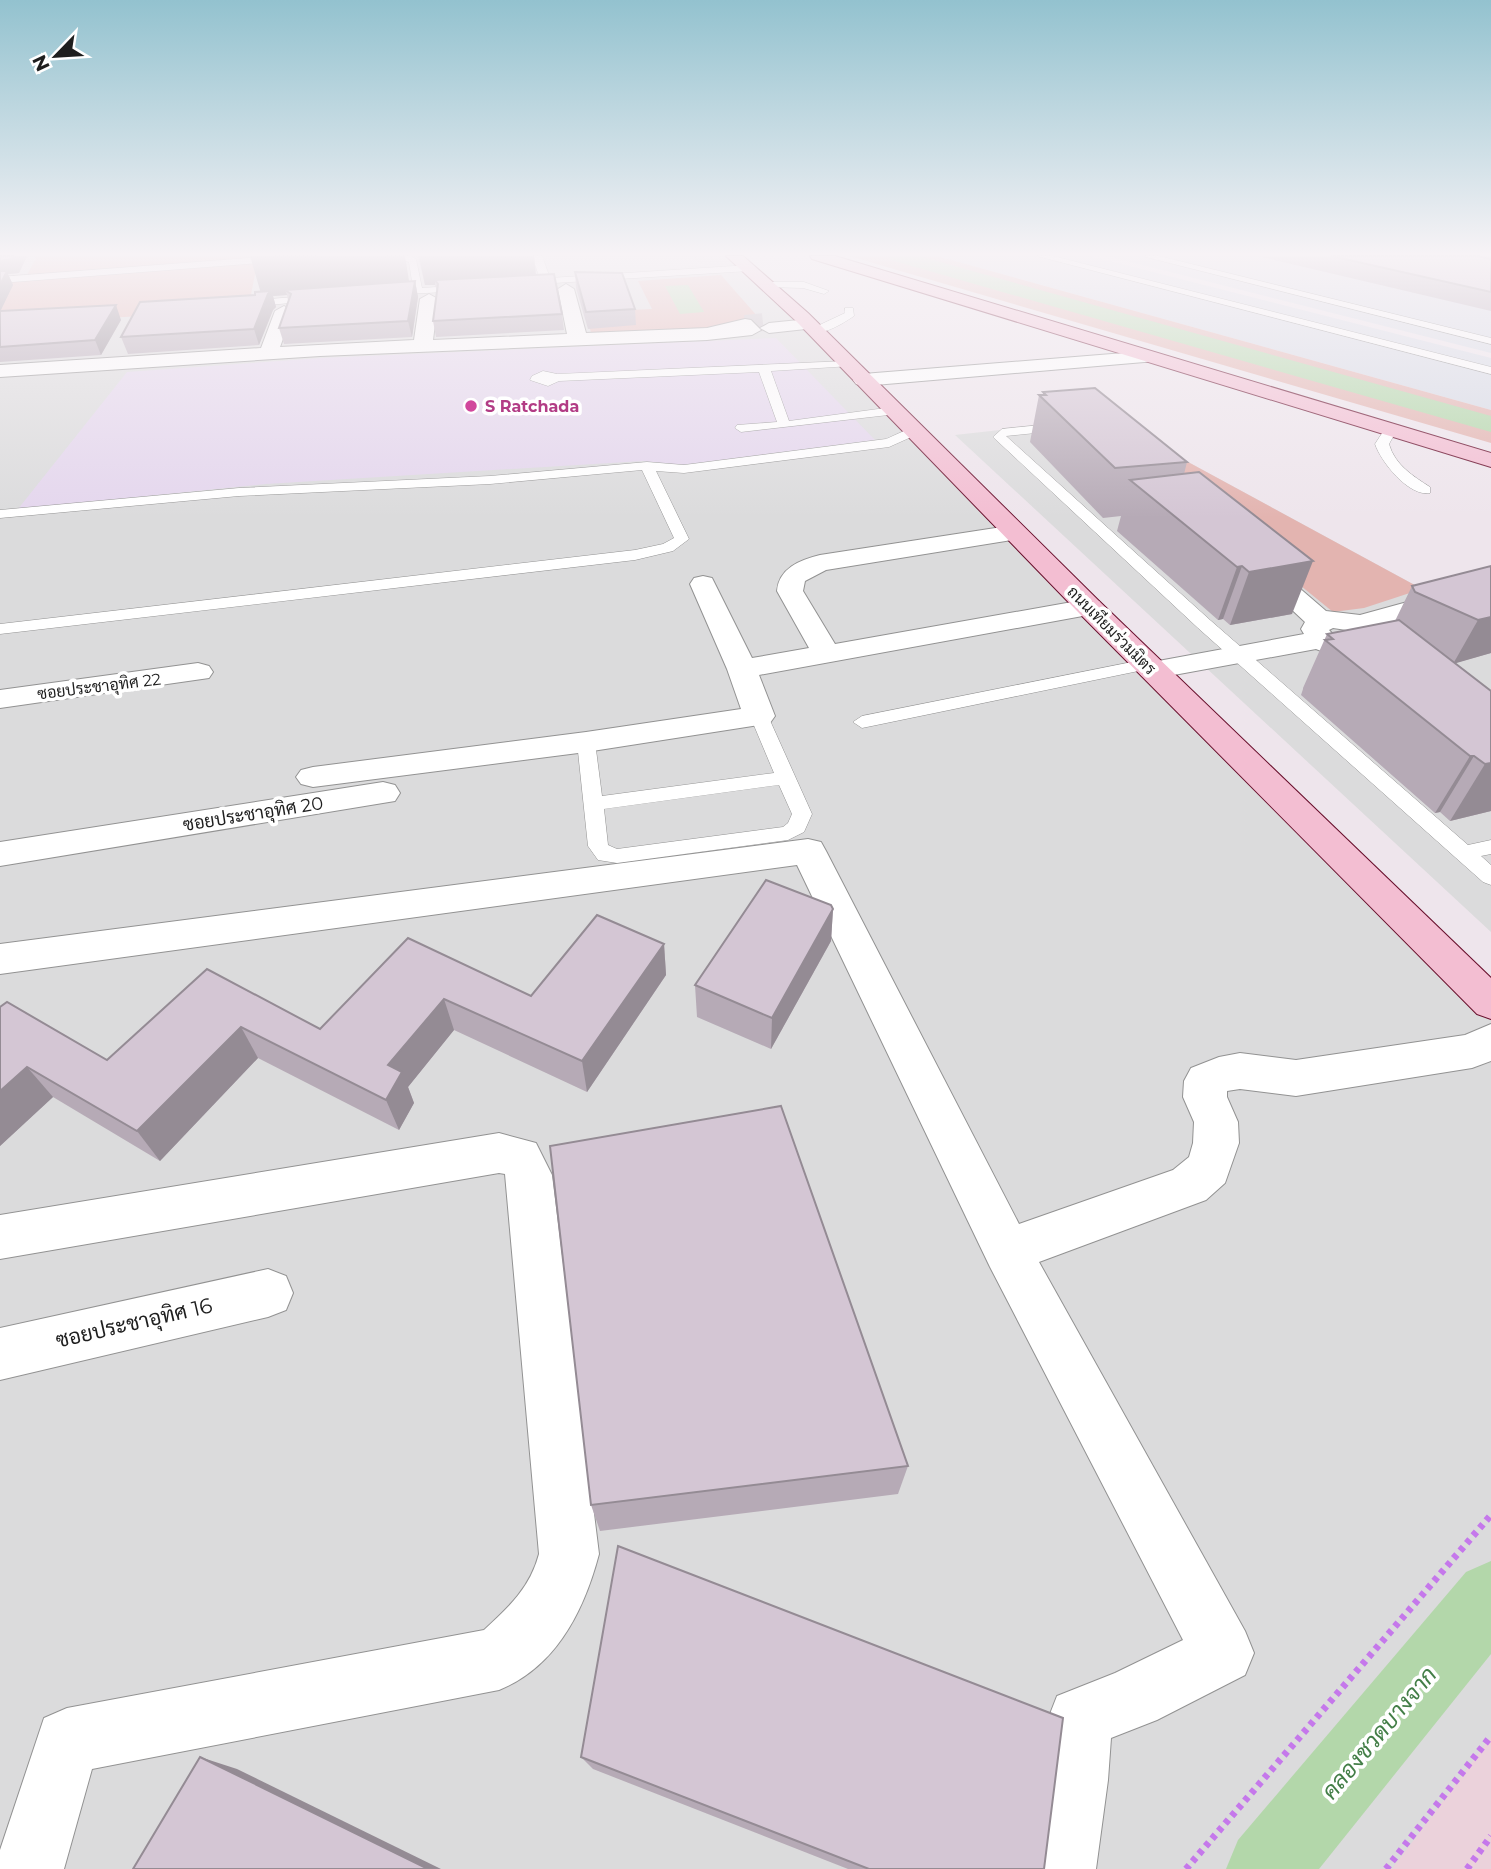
<svg xmlns="http://www.w3.org/2000/svg" width="1491" height="1869" viewBox="0 0 1491 1869" font-family="Montserrat,Sarabun,sans-serif">
<style>
.residential{fill:#dbdbdc}
.commercial{fill:#e4d6ed}
.industrial{fill:#d7dbe6}
.farmland{fill:#ebd2db}
.grass{fill:#e3b4b0}
.parking{fill:#e2e2e2}
.water{fill:#b3d7aa}
.lines{fill:none;stroke-linecap:round;stroke-linejoin:round}
.canal{fill:#b3d7aa;fill-rule:evenodd}
.street-tunnel{stroke:#c4bdc3;stroke-width:18;stroke-dasharray:18 9;stroke-linecap:butt}
.lane-casing{stroke:#929292;stroke-width:1}
.street-casing{stroke:#929292;stroke-width:2}
.secondary-casing{stroke:#69102d;stroke-width:2}
.path{stroke:#c578eb;stroke-width:7;stroke-dasharray:5 5;stroke-linecap:butt}
.lane{fill:#fff;fill-rule:evenodd}
.street{fill:#fff;fill-rule:evenodd}
.secondary{fill:#f3bed2;fill-rule:evenodd}
.wall{fill:#b6aab6}
.shaded-wall{fill:#948b94}
.building{fill:#d4c6d4;stroke:#948b94;stroke-width:2}
.hotel-dot{fill:#d1479c;stroke:#fff;stroke-width:2.5}
.labels{text-anchor:middle;stroke-width:7;stroke-linejoin:round;paint-order:stroke}
.far-hotel-label{font-size:16px;font-weight:bold;fill:#b23c85;stroke:#fff;text-anchor:start}
.far-street-label{font-size:16px;fill:#1e1e1e;stroke:#fff}
.street-label{font-size:18px;fill:#1e1e1e;stroke:#fff}
.near-street-label{font-size:21px;fill:#1e1e1e;stroke:#fff}
.near-water-label{font-size:23px;font-style:italic;fill:#437e47;stroke:#fff}
</style>
<rect width="100%" height="100%" fill="#eee5ec"/>
<g class="residential">
<path d="M0,256H734L1491,1003V1869H0Z"/>
<path d="M1107,418L1422,589L1491,567V932L955,435Z"/>
</g>
<path class="commercial" d="M776,338L875,440L683,465L643,461L266,484L18,509L127,372L321,358Z"/>
<g class="industrial">
<path d="M937,256H1090L1491,358V410Z"/>
<path d="M1107,256H1491V353Z"/>
</g>
<path class="farmland" d="M1491,1737V1869H1392Z"/>
<g class="grass">
<path d="M37,256H284L27,275Z"/>
<path d="M320,256L257,264L248,310L0,324V282Z"/>
<path d="M849,256H937L1491,410V443Z"/>
<path d="M721,275L758,317L699,330L592,337L586,312L652,309L638,281Z"/>
<path d="M1107,418L1422,589L1364,608L1333,612L1096,419Z"/>
</g>
<path class="parking" d="M542,256H685L706,265L580,277L550,276Z"/>
<path class="water" d="M688,285L704,312L680,314L665,286Z"/>
<g class="lines">
<g class="canal">
<path d="M889,256H919L1491,416V432L891,260Z"/>
<path d="M1491,1561V1654L1319,1869H1226L1238,1840L1466,1572Z"/>
</g>
<path class="street-tunnel" d="M745,324L764,322"/>
<defs>
<g id="lane">
<path d="M276,256H318L313,259L0,283V277Z"/>
<path d="M386,256H410L416,259L422,288L466,285L471,288L466,291L385,295L384,293L389,290L413,288L409,262C396,257 381,267 370,260Z"/>
<path d="M532,256H542L550,278L749,265L754,268L749,271L522,285V281L540,279Z"/>
<path d="M1037,256H1053L1491,367V374Z"/>
<path d="M1142,256H1159L1491,338V344Z"/>
<path d="M767,282H804L829,291L824,294L803,288L764,287L762,285Z"/>
<path d="M320,295L324,296V300L246,307L241,304L246,301Z"/>
<path d="M845,308H853L854,316C842,324 826,334 811,333V329L845,313Z"/>
<path d="M847,361L853,364L851,366L771,371L789,421L893,407L897,408V414L741,432L735,428L737,425L777,422L759,372L559,381L548,386L530,380L532,376L543,371L557,374Z"/>
<path d="M1061,423L1065,424V430L1006,436L1210,620L1468,845L1491,840V854L1481,856L1491,865V885L1483,882L1456,858L1198,628L993,437L1002,429Z"/>
<path d="M1391,426L1397,430L1389,444C1395,465 1413,476 1430,487V493C1409,497 1381,462 1375,444L1386,427Z"/>
<path d="M913,427L918,428V434L889,447L684,473L656,471L689,539L673,551L635,560L0,634V624L635,550L663,544L674,538L642,470L490,484L239,496L0,518V510L239,488L490,476L647,462L684,465L886,439Z"/>
<path d="M1147,659L1153,660L1156,664L1153,668L862,728L853,722L862,716Z"/>
<path d="M759,710L768,716L812,814L804,832L788,840L617,863L598,860L588,846L577,742L579,738L586,736L595,742L602,796L774,773L750,716ZM779,785L792,814L788,823L783,827L617,849L608,845L604,809Z"/>
</g>
<g id="street">
<path d="M566,284L574,289L586,333L707,328L745,319L751,320L761,330L752,335L707,340L320,356L0,377V365L261,348L275,311L284,306L293,311L280,347L414,340L420,299L429,294L438,299L433,340L567,334L558,289Z"/>
<path d="M809,319L818,324L815,328L769,333L760,328L769,323Z"/>
<path d="M1149,351L1159,357L1156,361L863,386L856,384L853,380L856,376L863,374Z"/>
<path d="M1015,525L1024,528L1028,533L1024,538L826,570L805,581L803,591L835,644L1089,599L1099,601L1103,607L1099,613L759,675L775,716L770,723L759,725L586,752L313,787L301,784L296,777L301,770L313,767L586,732L741,709L727,669L690,584L694,578L703,576L712,578L752,658L809,648L777,591C779,568 800,560 820,555Z"/>
<path d="M1259,559L1268,561L1326,611L1360,615L1491,579V595L1384,626L1391,634L1393,645L1382,656L1364,661L1344,660L1316,649L1152,679L1142,676L1137,670L1142,664L1304,634L1301,629L1305,622L1246,567L1250,561ZM1333,628L1353,631L1363,638L1364,642C1351,646 1338,641 1329,630Z"/>
<path d="M198,663L209,666L213,672L209,678L0,708V690Z"/>
<path d="M383,782L395,785L400,793L395,801L0,866V842Z"/>
<path d="M808,839L821,842L826,851L1019,1224L1173,1170L1189,1157L1193,1143L1194,1122L1183,1097L1184,1081L1191,1068L1219,1057L1240,1053L1296,1060L1465,1035L1491,1024V1061L1472,1068L1296,1096L1240,1089L1227,1091V1097L1238,1122L1239,1143L1225,1183L1206,1200L1039,1262L1245,1631L1254,1653L1245,1675L1157,1720L1111,1738L1108,1780L1096,1869H1026L1042,1780L1048,1719L1057,1696L1115,1673L1183,1640L990,1267L797,865L0,974V944Z"/>
<path d="M499,1133L536,1143L552,1175L599,1554C584,1611 556,1667 499,1690L92,1769L64,1869H0V1850L44,1718L67,1708L484,1630C509,1607 530,1588 539,1554L505,1174L499,1173L0,1259V1215Z"/>
<path d="M268,1269L286,1276L293,1293L286,1310L268,1317L0,1380V1328Z"/>
</g>
<g id="secondary">
<path d="M726,256H743L808,313L1099,601L1491,978V1019L1477,1014L1079,613L796,321Z"/>
<path d="M810,256H835L1491,453V467L812,259Z"/>
</g>
</defs>
<use href="#lane" class="lane-casing"/>
<use href="#street" class="street-casing"/>
<use href="#secondary" class="secondary-casing"/>
<g class="path">
<path d="M1186,1869L1491,1515"/>
<path d="M1386,1869L1491,1736"/>
<path d="M1467,1869L1491,1836"/>
</g>
<use href="#lane" class="lane"/>
<use href="#street" class="street"/>
<use href="#secondary" class="secondary"/>
</g>
<g class="wall">
<path d="M0,256H27L19,273L8,274L13,285L0,311L121,320L101,355L0,362Z"/>
<path d="M418,256H534L536,275L562,314L564,330L436,337L433,321L437,291L435,285H425Z"/>
<path d="M1257,256H1491V311Z"/>
<path d="M575,272L635,309L636,325L588,329L576,288Z"/>
<path d="M415,281L418,297L412,337L284,344L279,328L288,301L287,295L273,296L276,307L273,310L259,345L128,354L121,337L255,295L260,292Z"/>
<path d="M1043,392L1187,462L1184,474L1292,614L1230,625L1223,619L1218,620L1117,531L1121,516L1103,518L1030,442L1039,395H1043Z"/>
<path d="M1491,566V653L1455,663L1491,691V811L1450,821L1440,812L1435,813L1301,695L1303,689V688L1327,634L1395,621L1412,586Z"/>
<path d="M833,909L831,941L771,1049L697,1017L695,985Z"/>
<path d="M408,938L531,996L664,944L666,975L587,1092L454,1030L408,1087L414,1103L399,1130L258,1058L160,1161L53,1097L0,1146V1007L107,1060L207,969L320,1029Z"/>
<path d="M908,1466L898,1494L600,1531L591,1505Z"/>
<path d="M581,1757L1044,1869H848L593,1769Z"/>
</g>
<g class="shaded-wall">
<path d="M14,256H27L19,273L8,274L13,285L0,312V261Z"/>
<path d="M250,256H405L410,287L285,290L287,295L273,296L276,307L273,310L259,345L254,329L262,297Z"/>
<path d="M419,256H534L536,278L435,280V285H425Z"/>
<path d="M415,281L418,297L412,337L408,321Z"/>
<path d="M116,305L121,320L101,355L95,340Z"/>
<path d="M1313,561L1292,614L1230,625L1249,572Z"/>
<path d="M1242,566L1223,619L1218,620L1237,567Z"/>
<path d="M1491,617V653L1453,664L1478,620Z"/>
<path d="M1470,756H1474L1440,812L1435,813Z"/>
<path d="M1491,763V811L1450,821L1485,764Z"/>
<path d="M833,909L831,941L771,1049L772,1018Z"/>
<path d="M664,944L666,975L587,1092L582,1061Z"/>
<path d="M444,999L454,1030L408,1087L414,1103L399,1130L386,1100L388,1065Z"/>
<path d="M241,1027L258,1058L160,1161L137,1131Z"/>
<path d="M27,1067L53,1097L0,1146V1091Z"/>
<path d="M200,1757L237,1769L441,1869H428Z"/>
</g>
<g class="building">
<path d="M0,256H14L13,259L0,261Z"/>
<path d="M1331,256H1478L1491,259V292Z"/>
<path d="M0,271H7L0,285Z"/>
<path d="M575,272L622,273L635,309L586,312Z"/>
<path d="M554,274L562,314L433,321L438,284L435,280Z"/>
<path d="M415,281L408,321L279,328L291,294L285,290Z"/>
<path d="M272,291L268,294L254,329L121,337L140,302L255,295V292Z"/>
<path d="M116,305L95,340L0,347V311Z"/>
<path d="M1095,388L1187,462L1115,468L1039,395H1046L1043,392Z"/>
<path d="M1199,472L1313,561L1249,572L1242,566L1237,567L1130,480Z"/>
<path d="M1491,566V617L1478,620L1415,592L1412,586Z"/>
<path d="M1399,620L1491,691V763L1485,764L1474,756H1470L1325,640L1333,639L1327,634Z"/>
<path d="M766,880L831,905L833,909L772,1018L695,985Z"/>
<path d="M597,915L664,944L582,1061L444,999L388,1065L402,1072L386,1100L241,1027L137,1131L27,1067L0,1091V1007L7,1002L107,1060L207,969L320,1029L408,938L531,996Z"/>
<path d="M781,1106L908,1466L591,1505L550,1146Z"/>
<path d="M618,1546L1063,1718L1044,1869H869L581,1757Z"/>
<path d="M200,1757L428,1869H133Z"/>
</g>
<linearGradient id="sky" x2="0" y2="1"><stop stop-color="#93c2cf"/><stop offset="0.49" stop-color="#f7f3f6"/><stop offset="1" stop-color="#f7f3f6" stop-opacity="0"/></linearGradient>
<rect width="1491" height="518" fill="url(#sky)"/>
<circle class="hotel-dot" cx="471" cy="406" r="7"/>
<g class="labels">
<g class="far-hotel-label">
<text x="485" y="412">S Ratchada</text>
</g>
<g class="far-street-label">
<text transform="translate(1112 630) rotate(45)" y="6">ถนนเทียมร่วมมิตร</text>
<text transform="translate(99 686) rotate(-7)" y="6">ซอยประชาอุทิศ 22</text>
</g>
<g class="street-label">
<text transform="translate(253 814) rotate(-9)" y="6">ซอยประชาอุทิศ 20</text>
</g>
<g class="near-street-label">
<text transform="translate(134 1323) rotate(-13)" y="7">ซอยประชาอุทิศ 16</text>
</g>
<g class="near-water-label">
<text transform="translate(1379 1733) rotate(-50)" y="8">คลองชวดบางจาก</text>
</g>
</g>
<g transform="translate(56 56) rotate(245)" stroke="#ffffff" stroke-width="5" paint-order="stroke">
<path d="M0-5L12 26L0 18L-12 26Z" fill="#1e1e1e"/>
<text y="-10" font-size="19" font-weight="bold" text-anchor="middle" fill="#1e1e1e">N</text>
</g>
</svg>
